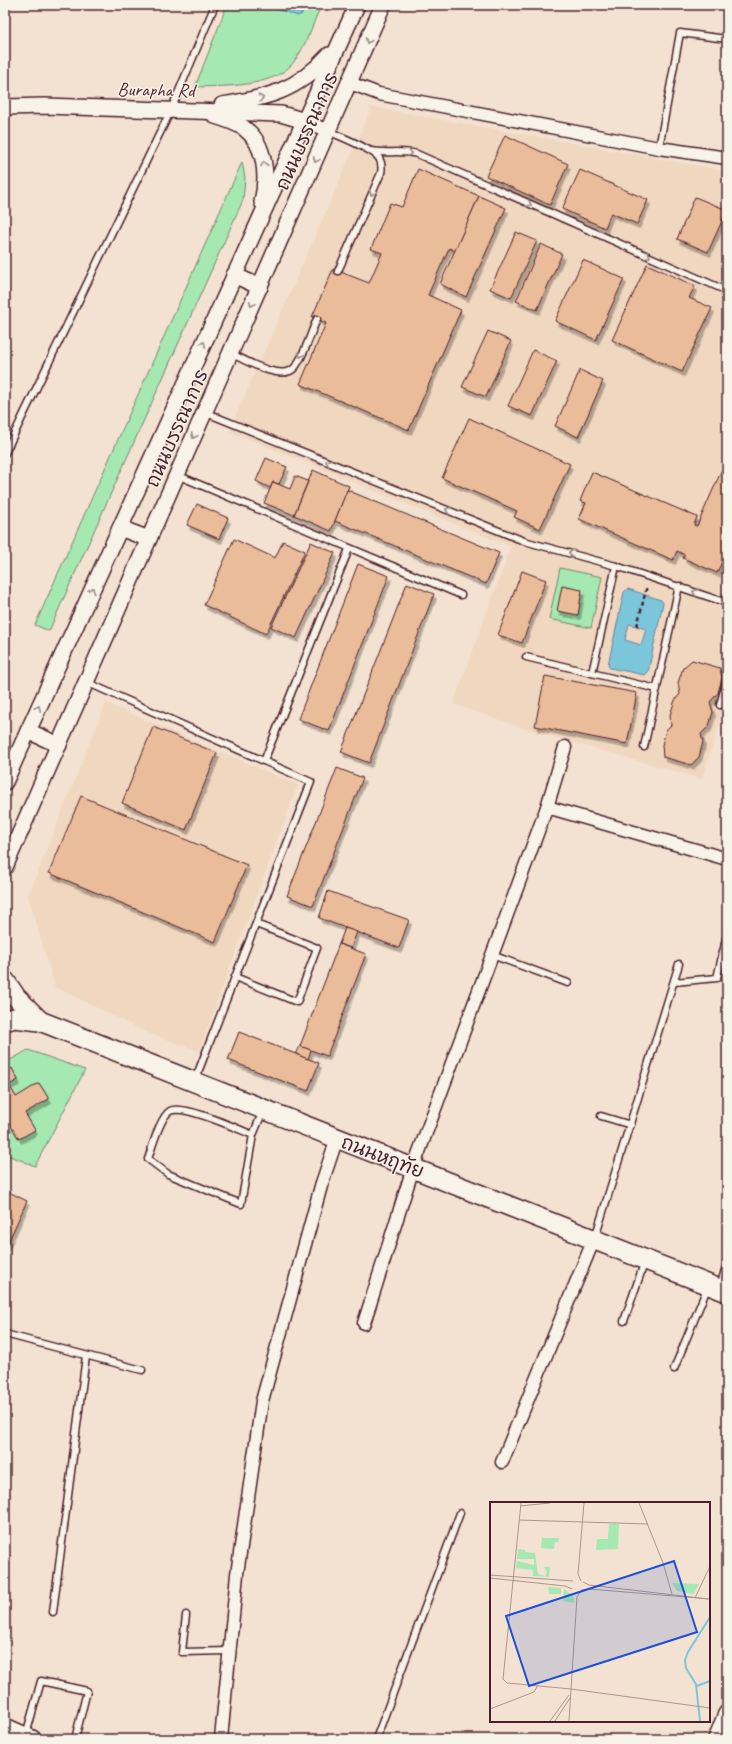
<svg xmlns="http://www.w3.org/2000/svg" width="732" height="1744" viewBox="0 0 732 1744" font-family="Caveat,'Playpen Sans Thai',sans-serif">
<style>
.built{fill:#f0d7c0}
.green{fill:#a5e8b2;stroke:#78846e}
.water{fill:#7cc6dc;stroke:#688395;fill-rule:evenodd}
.building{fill:#eabc9a;stroke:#4a1f2b;filter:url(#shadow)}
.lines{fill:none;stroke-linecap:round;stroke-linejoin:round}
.service-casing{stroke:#4a1f2b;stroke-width:9}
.minor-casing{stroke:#4a1f2b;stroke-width:15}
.tertiary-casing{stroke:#4a1f2b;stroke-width:18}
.secondary-casing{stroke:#4a1f2b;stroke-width:20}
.primary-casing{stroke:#4a1f2b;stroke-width:22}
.path{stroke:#4a1f2b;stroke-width:2.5;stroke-dasharray:4 3;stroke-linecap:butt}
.service{stroke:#f7f3e8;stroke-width:6}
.minor{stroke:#f7f3e8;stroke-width:12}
.tertiary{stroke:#f7f3e8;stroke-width:15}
.secondary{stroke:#f7f3e8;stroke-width:17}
.primary{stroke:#f7f3e8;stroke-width:19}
.oneway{stroke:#a0898a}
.labels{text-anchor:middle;stroke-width:3;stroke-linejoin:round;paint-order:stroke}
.street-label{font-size:19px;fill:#4a1f2b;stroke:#f7f3e8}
.inset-river{fill:none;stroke:#7cc6dc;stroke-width:2}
.inset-road{fill:none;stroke:#af948f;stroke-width:1}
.view{fill:#1d4ed8;fill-opacity:0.15;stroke:#1d4ed8;stroke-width:2}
.inset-edge{fill:none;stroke:#4a1f2b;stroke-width:2}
</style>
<defs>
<filter id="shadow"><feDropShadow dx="2.5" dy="4.5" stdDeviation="0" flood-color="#0004"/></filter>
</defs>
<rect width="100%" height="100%" fill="#f3e2d1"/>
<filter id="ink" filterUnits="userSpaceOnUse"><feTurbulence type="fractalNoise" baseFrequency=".025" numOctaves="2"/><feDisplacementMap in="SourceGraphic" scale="8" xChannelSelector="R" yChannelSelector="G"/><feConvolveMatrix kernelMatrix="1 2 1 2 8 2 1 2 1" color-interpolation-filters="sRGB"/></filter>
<g filter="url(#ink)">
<g class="built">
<path d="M372,107L727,171V713L723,712L702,779L519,727L453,704L511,547L229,431Z"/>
<path d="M106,703L298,785L199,1051L146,1032L55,987L28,896Z"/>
</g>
<g class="green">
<path d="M227,5H321C313,24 306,46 293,63C273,88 223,86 195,87Z"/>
<path d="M242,162L245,178L243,200L49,631L35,625Z"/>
<path d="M560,568L602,577L591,628L549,619Z"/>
<path d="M28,1050L85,1070L35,1166L5,1154V1063Z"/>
</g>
<g class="water">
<path d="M263,5H305L302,14L298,16Z"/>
<path d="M628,589L661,600L663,603L648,672L645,675L610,668L608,665L624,592ZM629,624L646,629L641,645L625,640Z"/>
</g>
<g class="building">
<path d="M505,135L568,164L550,205L486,176Z"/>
<path d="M418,169L479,196L455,251L449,248L428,295L461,310L409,430L300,384L326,323L312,317L333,269L369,283L382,253L371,249L390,203L402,207Z"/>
<path d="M580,170L648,200L637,224L611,213L605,228L562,209Z"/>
<path d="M479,196L506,208L466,297L440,284Z"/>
<path d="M695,197L727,210L708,252L677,239Z"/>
<path d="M516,232L537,241L511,298L490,289Z"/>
<path d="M541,244L562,254L537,310L516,301Z"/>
<path d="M583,260L624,279L596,340L555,321Z"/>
<path d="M647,264L695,286L689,298L712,308L682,372L612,340Z"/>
<path d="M488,331L511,341L486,397L462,387Z"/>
<path d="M533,350L557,361L532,416L508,406Z"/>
<path d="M580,370L603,381L578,437L555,426Z"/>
<path d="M469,418L570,464L540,529L514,517L517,511L442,478Z"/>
<path d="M266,458L287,467L279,484L273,482L270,488L256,481Z"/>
<path d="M727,458V550L717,573L683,558L685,555L677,551L673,560L579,519L586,503L580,501L592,472L697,517L694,525L697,526Z"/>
<path d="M313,470L349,486L331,531L294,515Z"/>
<path d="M295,476L308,481L294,515L264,503L273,482L290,489Z"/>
<path d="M347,490L499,553L486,584L335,521Z"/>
<path d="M197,504L228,518L219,539L187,525Z"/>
<path d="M234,539L275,558L283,541L305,551L266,634L204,605Z"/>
<path d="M311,542L335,553L296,638L271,627Z"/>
<path d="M358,564L389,576L329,731L298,719Z"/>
<path d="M522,571L546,580L522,643L498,635Z"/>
<path d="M407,583L434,594L369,763L341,752Z"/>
<path d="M562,586L582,590L578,615L557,611Z"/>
<path d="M692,660L720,668L722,678L718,693L710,702L713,712L709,726L701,734L703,742L699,757L691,765L663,757L662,745L666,730L671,725L670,715L675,700L680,694L678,683L683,668Z"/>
<path d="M545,676L637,693L627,744L535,726Z"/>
<path d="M153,727L217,753L186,830L122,803Z"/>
<path d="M337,768L363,778L313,906L287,896Z"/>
<path d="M81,796L247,865L215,942L49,873Z"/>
<path d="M328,891L409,920L399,948L319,918Z"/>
<path d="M345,928L357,932L351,948L339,944Z"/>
<path d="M339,944L366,954L327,1056L300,1046Z"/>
<path d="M239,1032L319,1063L308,1091L228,1060Z"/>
<path d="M300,1046L311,1050L308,1059L296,1054Z"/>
<path d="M12,1068L18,1080L9,1085L16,1097L39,1083L49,1099L25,1113L35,1130L19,1139L8,1121L5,1123V1073Z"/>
<path d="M5,1190L27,1201L5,1249Z"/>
</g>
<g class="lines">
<defs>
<g id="service">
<path d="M328,131C339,136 373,149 379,158C382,163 382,168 381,173L338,271"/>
<path d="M659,148L680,33L727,39"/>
<path d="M371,151C386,154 401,150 417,154L727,291"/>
<path d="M230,353C245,360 283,383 295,367C304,357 311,332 317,319"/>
<path d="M204,412L524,541L616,566L724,602L727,595"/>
<path d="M5,453L171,110L215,5"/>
<path d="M177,475L461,595"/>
<path d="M526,657L657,689"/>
<path d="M592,673L616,566"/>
<path d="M86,682L311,782L195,1080"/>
<path d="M720,705L727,679"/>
<path d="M644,747L679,586"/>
<path d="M264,761L349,549"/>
<path d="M492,955L568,983"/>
<path d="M235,977L297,1002L317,948L256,924"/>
<path d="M674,982L717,978L727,935"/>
<path d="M601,1116L631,1125"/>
<path d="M253,1135C238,1129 184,1104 170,1111C160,1117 152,1148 148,1159L168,1174L241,1204L253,1135L263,1111"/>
<path d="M595,1238L679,964"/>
<path d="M720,1287L727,1263"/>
<path d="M624,1321L645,1261"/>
<path d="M5,1334L142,1370"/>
<path d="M674,1369L708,1286"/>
<path d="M53,1612L86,1356"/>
<path d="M186,1615L182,1652L230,1651"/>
<path d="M26,1735L41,1681L87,1691L75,1739"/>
<path d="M376,1739L460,1513"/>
</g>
<g id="minor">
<path d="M350,83L379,94L659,148L727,158"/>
<path d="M305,121L328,131"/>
<path d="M547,807L727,859"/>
<path d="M364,1323L413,1168L547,807L565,747"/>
<path d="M502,1462L594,1239"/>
<path d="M221,1739L237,1574L262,1401L321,1186L337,1138"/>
</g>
<g id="tertiary">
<path d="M222,105C268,97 296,92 329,55"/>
<path d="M5,107L45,106L281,114L305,121"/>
<path d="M215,116C225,119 235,122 244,128C266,144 268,177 262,202"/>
<path d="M234,275L260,287"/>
<path d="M120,528L149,539"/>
<path d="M28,731L59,745"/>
<path d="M5,782L357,5"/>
<path d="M5,867L383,5"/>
</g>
<g id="secondary">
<path d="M5,1727L32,1739"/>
<path d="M717,1739L727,1714"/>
</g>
<g id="primary">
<path d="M5,981L16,997L40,1021"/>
<path d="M5,1021L14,1018L40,1021L727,1292"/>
</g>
</defs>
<use href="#service" class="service-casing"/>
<use href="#minor" class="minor-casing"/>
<use href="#tertiary" class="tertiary-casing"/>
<use href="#secondary" class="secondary-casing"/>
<use href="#primary" class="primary-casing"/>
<path class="path" d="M637,626L647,586"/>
<use href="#service" class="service"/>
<use href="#minor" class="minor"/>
<use href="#tertiary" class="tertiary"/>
<use href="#secondary" class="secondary"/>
<use href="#primary" class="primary"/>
</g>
<defs><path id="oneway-chevron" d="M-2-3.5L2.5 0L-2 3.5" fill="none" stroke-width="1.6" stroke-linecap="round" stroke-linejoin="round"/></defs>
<g class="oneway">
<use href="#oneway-chevron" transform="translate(368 41) rotate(113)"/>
<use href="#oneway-chevron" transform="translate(261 98) rotate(-14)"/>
<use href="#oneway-chevron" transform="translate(410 153) rotate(9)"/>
<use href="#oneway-chevron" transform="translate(316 160) rotate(114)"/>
<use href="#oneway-chevron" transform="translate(264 164) rotate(-100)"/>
<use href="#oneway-chevron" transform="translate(372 193) rotate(114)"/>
<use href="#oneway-chevron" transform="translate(529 204) rotate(24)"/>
<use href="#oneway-chevron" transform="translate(648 256) rotate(23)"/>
<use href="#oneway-chevron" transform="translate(252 304) rotate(114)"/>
<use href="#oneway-chevron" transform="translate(203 344) rotate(-66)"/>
<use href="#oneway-chevron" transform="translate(301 355) rotate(113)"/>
<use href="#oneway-chevron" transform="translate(194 436) rotate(114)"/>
<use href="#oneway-chevron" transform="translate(328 462) rotate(-158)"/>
<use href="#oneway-chevron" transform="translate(448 510) rotate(-158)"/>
<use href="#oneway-chevron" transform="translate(571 553) rotate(-165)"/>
<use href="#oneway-chevron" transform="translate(92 590) rotate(-66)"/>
<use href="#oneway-chevron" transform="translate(695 592) rotate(-160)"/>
<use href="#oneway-chevron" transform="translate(38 708) rotate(-66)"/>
</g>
</g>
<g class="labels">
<g class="street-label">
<text transform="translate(156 89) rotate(1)" y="7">Burapha Rd</text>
<text transform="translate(306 131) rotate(-66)" y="7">ถนนบรรณาการ</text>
<text transform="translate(176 428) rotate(-66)" y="7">ถนนบรรณาการ</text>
<text transform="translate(383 1156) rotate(21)" y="7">ถนนหฤทัย</text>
</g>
</g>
<g transform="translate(490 1502)">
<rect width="220" height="220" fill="#f3e2d1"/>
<path d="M119,22H129L128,47L106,48L107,37H118ZM52,36H69L68,40H65L64,47L51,46ZM28,47L35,48V50L45,51L48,72L55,74L57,70L54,65H60L59,75L43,74V68L26,66L27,59L44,63V57H27ZM182,81L209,82L204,92L187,89ZM58,85L71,86V92H59ZM74,87L84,95V101L73,99Z" fill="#a5e8b2"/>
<path class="inset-river" d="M220,115L198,150L195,158L196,166L207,184L220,179M206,183L210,219"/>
<path class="inset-road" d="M31,1L13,177L17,181L81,187M149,1L173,61L182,92M30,4L60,1M29,18L158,22M0,73L83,79M0,76L75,84L82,87M91,79L88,72L94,1M93,80L99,83L218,97M91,88L99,87L220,97M205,96L220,64M81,187L220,206M0,207L44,190L48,183M60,219L79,193M65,219L80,196M79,219L87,95L91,89"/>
<path class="view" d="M184,59L207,130L39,184L16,114Z"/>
<rect width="220" height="220" class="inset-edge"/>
</g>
<rect width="732" height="1744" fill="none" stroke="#f7f3e8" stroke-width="20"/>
<rect x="10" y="10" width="712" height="1724" fill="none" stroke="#4a1f2b" stroke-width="1.5" filter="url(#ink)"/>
</svg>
